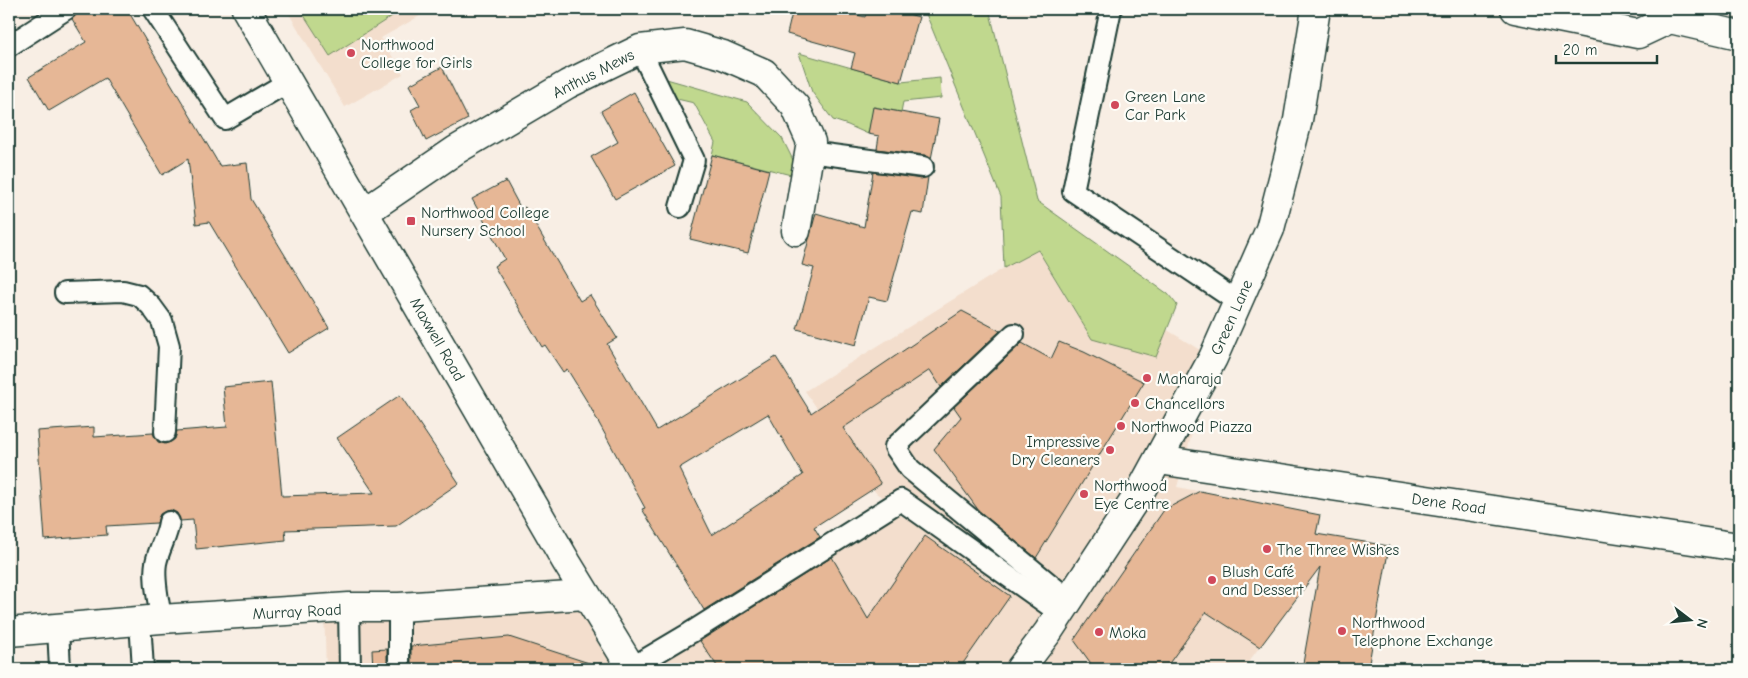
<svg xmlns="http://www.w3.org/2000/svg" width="1748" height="678" viewBox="0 0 1748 678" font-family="'Comic Neue',sans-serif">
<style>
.built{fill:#f3decd}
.green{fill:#c0d88e;stroke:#708a61}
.building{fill:#e6b796;stroke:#1f3d34;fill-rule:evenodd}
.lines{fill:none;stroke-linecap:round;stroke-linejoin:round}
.lane-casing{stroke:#1f3d34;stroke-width:24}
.street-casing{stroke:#1f3d34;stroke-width:31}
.secondary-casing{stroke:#1f3d34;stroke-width:31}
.lane{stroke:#fdfcf7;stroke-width:20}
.street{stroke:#fdfcf7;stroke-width:28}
.secondary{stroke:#fdfcf7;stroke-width:28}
.poi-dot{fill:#d1495b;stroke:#fdfcf7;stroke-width:2}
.labels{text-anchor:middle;stroke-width:4.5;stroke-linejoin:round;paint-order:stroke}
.poi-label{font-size:16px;fill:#1f3d34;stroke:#fdfcf7;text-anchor:start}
.street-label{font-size:16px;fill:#1f3d34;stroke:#fdfcf7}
</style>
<rect width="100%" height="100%" fill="#f8eee4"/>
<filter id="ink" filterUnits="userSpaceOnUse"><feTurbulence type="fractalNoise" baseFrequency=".02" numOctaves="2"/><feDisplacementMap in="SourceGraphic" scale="10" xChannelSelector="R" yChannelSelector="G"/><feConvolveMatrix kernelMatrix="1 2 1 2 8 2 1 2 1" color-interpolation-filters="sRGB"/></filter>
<g filter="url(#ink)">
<g class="built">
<path d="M286,9H432L381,38L403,74L345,107Z"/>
<path d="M1038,250L1092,339L1112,296L1213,358L1177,487L1320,515L1307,584L1243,669H326L324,609L586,595L631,668L888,508L955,546L876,493L805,391L1004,268Z"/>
</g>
<g class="green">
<path d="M300,9H403L330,56Z"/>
<path d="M924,9H989L1037,201L1168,294L1177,305L1156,357L1092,339L1038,250L1004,268L1001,197Z"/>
<path d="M799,53L901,82L940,78L941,98L903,102L901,112L874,107L868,134L848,125L833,120L812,92Z"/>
<path d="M663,78L747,102L782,138L795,164V176L712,155L715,142L694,103L677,99Z"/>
</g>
<g class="building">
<path d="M78,9H127L220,166L247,163L251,199L329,328L288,353L209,222L196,224L188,159L162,175L105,78L49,111L29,77L86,42L72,19L76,15Z"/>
<path d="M793,9H835L865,17L867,9H890L919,17L901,82L851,68L855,53L787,34Z"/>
<path d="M442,67L468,119L426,141L411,110L420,105L409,85Z"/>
<path d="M634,92L675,166L615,199L591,157L618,142L601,111Z"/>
<path d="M873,107L939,119L931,159L925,155L877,149L879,136L868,134Z"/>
<path d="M712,155L769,170L748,253L690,239Z"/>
<path d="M873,172L921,179L928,177L923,214L912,212L887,301L869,297L856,345L797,329L814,268L802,265L816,213L864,227Z"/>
<path d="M506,181L521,209L525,207L580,301L590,295L617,338L607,344L657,430L776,357L811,413L962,311L1000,331L941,387L930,370L843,428L881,484L814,527L820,537L704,610L642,509L645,508L588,403L567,369L563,372L545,345L542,347L494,266L505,259L472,199ZM768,414L803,475L712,535L679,468Z"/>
<path d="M1059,342L1084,352L1144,382L1036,558L979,511L934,449L961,417L954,407L1022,343L1051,359Z"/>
<path d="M271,382L282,496L374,493L337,438L400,395L459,483L396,526L285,530L286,540L196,549L193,520L180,521L177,513L171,510L166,511L160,514L157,523L106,526L107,535L45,540L37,431L94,427V437L153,433L158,442L165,444L171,442L175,439L177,431L227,427L223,387Z"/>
<path d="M1200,491L1320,515L1316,534L1389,546L1368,669H1302L1320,567L1260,647L1206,612L1165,669H1095L1074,640L1164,510Z"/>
<path d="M925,536L1010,596L959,669H719L700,641L832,557L868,619Z"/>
<path d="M509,637L592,664L591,669H411V646Z"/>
<path d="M387,649V669H373L372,650Z"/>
</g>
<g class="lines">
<defs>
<g id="lane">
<path d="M153,9L225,119L288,82"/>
<path d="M1111,9L1073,191L1238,302"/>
<path d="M9,46L66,9"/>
<path d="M640,49L694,160L680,207"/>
<path d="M809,152L923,167"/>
<path d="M65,293L123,291L139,295L151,306L162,321L169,346L165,432"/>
<path d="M1014,334L895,447L910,469L1069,600"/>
<path d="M349,607L350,669"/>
<path d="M161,619C159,601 153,581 156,563C159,548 167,537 169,522"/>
<path d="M140,621L143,669"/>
<path d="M58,628L60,669"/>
<path d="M631,668L690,633L901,500L1060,613"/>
<path d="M399,669V607"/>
</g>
<g id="street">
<path d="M246,9L567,563L632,669"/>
<path d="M1515,9L1638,34L1670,19L1739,35"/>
<path d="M365,212L456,150L568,84L640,49L685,44L723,55L764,73L795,106L811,142L796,231"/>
<path d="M9,632L161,619L349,607H399L586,595"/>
</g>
<g id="secondary">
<path d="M1159,460L1739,547"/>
<path d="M1020,669L1048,632L1140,492L1213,358L1270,229L1298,120L1316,9"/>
</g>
</defs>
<use href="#lane" class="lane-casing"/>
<use href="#street" class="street-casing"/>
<use href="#secondary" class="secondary-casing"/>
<use href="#lane" class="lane"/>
<use href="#street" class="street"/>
<use href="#secondary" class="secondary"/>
</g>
</g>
<g class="poi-dot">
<circle cx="351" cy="53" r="5"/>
<circle cx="1115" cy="105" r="5"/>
<rect x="406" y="216" width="10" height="10" rx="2.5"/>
<circle cx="1147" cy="378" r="5"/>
<circle cx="1135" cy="403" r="5"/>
<circle cx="1121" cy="426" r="5"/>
<circle cx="1110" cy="450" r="5"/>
<circle cx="1084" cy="494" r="5"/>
<circle cx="1267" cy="549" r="5"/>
<circle cx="1212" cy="580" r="5"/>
<circle cx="1342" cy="631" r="5"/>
<circle cx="1099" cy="632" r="5"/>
</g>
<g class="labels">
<g class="poi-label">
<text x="361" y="50">Northwood<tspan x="361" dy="18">College for Girls</tspan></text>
<text x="1125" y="102">Green Lane<tspan x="1125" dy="18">Car Park</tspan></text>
<text x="421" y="218">Northwood College<tspan x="421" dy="18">Nursery School</tspan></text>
<text x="1157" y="384">Maharaja</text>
<text x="1145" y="409">Chancellors</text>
<text x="1131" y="432">Northwood Piazza</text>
<text x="1100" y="447" text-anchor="end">Impressive<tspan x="1100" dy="18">Dry Cleaners</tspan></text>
<text x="1094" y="491">Northwood<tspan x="1094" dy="18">Eye Centre</tspan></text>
<text x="1277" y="555">The Three Wishes</text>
<text x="1222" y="577">Blush Café<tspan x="1222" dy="18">and Dessert</tspan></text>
<text x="1352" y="628">Northwood<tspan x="1352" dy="18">Telephone Exchange</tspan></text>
<text x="1109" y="638">Moka</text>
</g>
<g class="street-label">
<text transform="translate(593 73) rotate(-27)" y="6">Anthus Mews</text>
<text transform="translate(1231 317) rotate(-66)" y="6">Green Lane</text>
<text transform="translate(438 339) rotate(60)" y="6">Maxwell Road</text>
<text transform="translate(1449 503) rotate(8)" y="6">Dene Road</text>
<text transform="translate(297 611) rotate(-3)" y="6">Murray Road</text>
</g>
</g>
<rect width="1748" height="678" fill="none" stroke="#fdfcf7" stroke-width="30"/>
<rect x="15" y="15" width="1718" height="648" fill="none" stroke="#1f3d34" stroke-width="2" filter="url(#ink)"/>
<g transform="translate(1690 620) rotate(106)" stroke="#fdfcf7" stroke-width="4" paint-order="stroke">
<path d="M0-4L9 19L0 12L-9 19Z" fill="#1f3d34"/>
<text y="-8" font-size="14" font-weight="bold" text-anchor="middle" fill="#1f3d34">N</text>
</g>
<path d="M1556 55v8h101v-8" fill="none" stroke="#1f3d34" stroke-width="2.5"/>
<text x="1563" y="55" font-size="15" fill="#1f3d34" stroke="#fdfcf7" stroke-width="4" paint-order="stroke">20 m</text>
</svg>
